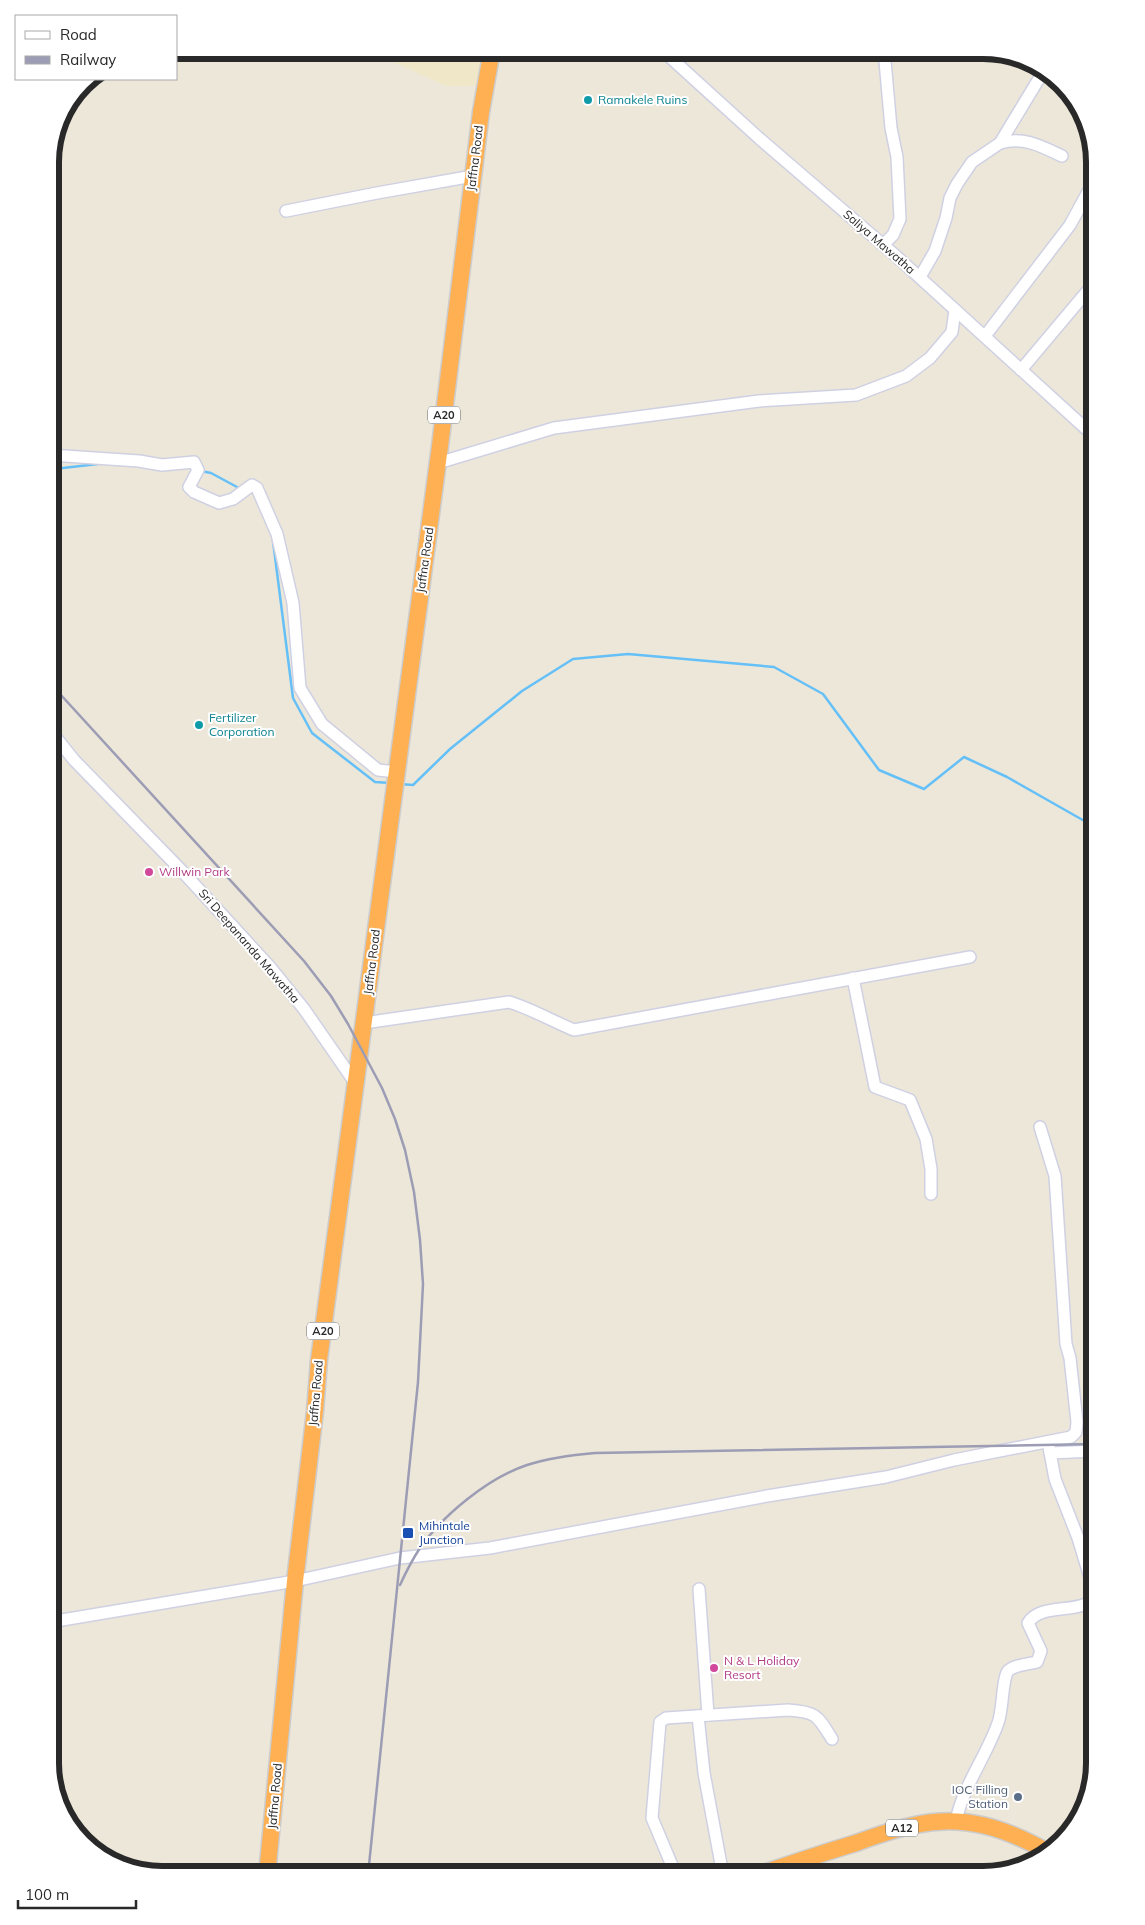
<svg xmlns="http://www.w3.org/2000/svg" width="1145" height="1925" viewBox="0 0 1145 1925" font-family="Mulish,sans-serif">
<style>
.education{fill:#f0e7c8}
.lines{fill:none;stroke-linecap:round;stroke-linejoin:round}
.stream{stroke:#65c0f7;stroke-width:2.5}
.minor-casing{stroke:#cfd1e3;stroke-width:14}
.highway-casing{stroke:#ccc;stroke-width:19}
.minor{stroke:#fff;stroke-width:11}
.highway{stroke:#ffb052;stroke-width:16}
.rail{stroke:#9c9db5;stroke-width:2.5}
.culture-dot{fill:#0f9aa8;stroke:#fff;stroke-width:2}
.hotel-dot{fill:#d1479c;stroke:#fff;stroke-width:2}
.transit-dot{fill:#1a4fb4;stroke:#fff;stroke-width:2}
.service-dot{fill:#5c6f8a;stroke:#fff;stroke-width:2}
.labels{text-anchor:middle;stroke-width:4;stroke-linejoin:round;paint-order:stroke}
.shield{fill:#fff;stroke:#696969;stroke-width:1}
.shield-label{font-size:11px;font-weight:bold;fill:#292929}
.culture-label{font-size:12px;fill:#0d838f;stroke:#fff;text-anchor:start}
.street-label{font-size:12px;fill:#292929;stroke:#fff}
.hotel-label{font-size:12px;fill:#b23c85;stroke:#fff;text-anchor:start}
.transit-label{font-size:12px;fill:#164399;stroke:#fff;text-anchor:start}
.service-label{font-size:12px;fill:#4e5e75;stroke:#fff;text-anchor:end}
.rim{fill:none;stroke:#292929;stroke-width:6}
</style>
<rect width="100%" height="100%" fill="#ede7da"/>
<path class="education" d="M367,50H492L487,80L472,86H446Z"/>
<g class="lines">
<g class="stream">
<path d="M50,465L54,469L98,464"/>
<path d="M201,471L211,473L237,487"/>
<path d="M273,541L293,698L312,733L375,782L390,783"/>
<path d="M400,784L413,785L450,749L522,691L573,659L628,654L774,667L823,694L879,770L924,789L964,757L1007,777L1095,827"/>
</g>
<defs>
<g id="minor">
<path d="M662,50L760,139L896,256L1095,437"/>
<path d="M881,50L885,61L891,128L897,157L900,219L893,235L883,245"/>
<path d="M1000,143C1023,136 1041,146 1062,156"/>
<path d="M286,211L377,193L473,176"/>
<path d="M920,277L935,251L946,218L950,198L957,184L972,162L1000,143L1040,77"/>
<path d="M985,336L1070,225L1095,179"/>
<path d="M1021,370L1095,282"/>
<path d="M1084,427L1095,415"/>
<path d="M50,455L139,461L162,465L194,462L198,470L189,487L194,492L219,503L233,499L252,485L257,488L277,534L293,603L300,688L322,724L378,770L397,772"/>
<path d="M438,463L554,428L759,401L856,395L906,376L930,358L952,332L955,310"/>
<path d="M50,730L74,760L182,871L270,967L304,1009L356,1084"/>
<path d="M853,978L875,1087L910,1100L926,1139L931,1169V1194"/>
<path d="M364,1023L509,1002C532,1009 552,1021 574,1030L970,957"/>
<path d="M1048,1442L1055,1479L1078,1538L1095,1594"/>
<path d="M1050,1453L1095,1451"/>
<path d="M699,1589L708,1715"/>
<path d="M50,1622L295,1581L400,1558L490,1548L767,1496L886,1477L954,1460L1071,1437L1076,1432L1077,1422L1070,1358L1066,1344L1055,1176L1040,1127"/>
<path d="M698,1716L704,1773L723,1875"/>
<path d="M956,1821C963,1786 986,1757 998,1723C1003,1711 1002,1679 1008,1671C1014,1665 1029,1664 1037,1662L1041,1651L1028,1623C1039,1605 1068,1612 1086,1604C1089,1603 1092,1599 1095,1597"/>
<path d="M676,1875L652,1818L660,1722L666,1718L788,1710C817,1712 817,1715 832,1739"/>
</g>
<g id="highway">
<path d="M267,1875L295,1581L315,1411L319,1360L440,446L481,112L492,50"/>
<path d="M758,1875C790,1864 823,1853 856,1843C875,1836 895,1829 915,1825C963,1814 1005,1828 1046,1851"/>
</g>
</defs>
<use href="#minor" class="minor-casing"/>
<use href="#highway" class="highway-casing"/>
<use href="#minor" class="minor"/>
<use href="#highway" class="highway"/>
<g class="rail">
<path d="M66,107L94,79"/>
<path d="M50,683L304,961L331,996L348,1024L382,1088L395,1119L405,1150L414,1192L420,1240L423,1284L418,1382L368,1875"/>
<path d="M400,1585C406,1572 412,1560 420,1548C443,1515 488,1478 527,1465C549,1458 571,1455 595,1453L1095,1444"/>
</g>
</g>
<g class="culture-dot">
<circle cx="588" cy="100" r="5"/>
<circle cx="199" cy="725" r="5"/>
</g>
<g class="hotel-dot">
<circle cx="149" cy="872" r="5"/>
<circle cx="714" cy="1668" r="5"/>
</g>
<rect class="transit-dot" x="402" y="1527" width="12" height="12" rx="2.5"/>
<circle class="service-dot" cx="1018" cy="1797" r="5"/>
<g class="labels">
<g class="shield">
<rect x="428" y="406.5" width="32" height="17" rx="4"/>
<rect x="307" y="1322.5" width="32" height="17" rx="4"/>
<rect x="886" y="1819.5" width="32" height="17" rx="4"/>
</g>
<g class="shield-label">
<text x="444" y="419">A20</text>
<text x="323" y="1335">A20</text>
<text x="902" y="1832">A12</text>
</g>
<g class="culture-label">
<text x="598" y="104">Ramakele Ruins</text>
<text x="209" y="722">Fertilizer<tspan x="209" dy="14">Corporation</tspan></text>
</g>
<g class="street-label">
<text transform="translate(475 158) rotate(-83)" y="4">Jaffna Road</text>
<text transform="translate(879 242) rotate(41)" y="4">Saliya Mawatha</text>
<text transform="translate(425 560) rotate(-82)" y="4">Jaffna Road</text>
<text transform="translate(249 946) rotate(49)" y="4">Sri Deepananda Mawatha</text>
<text transform="translate(372 962) rotate(-83)" y="4">Jaffna Road</text>
<text transform="translate(316 1393) rotate(-85)" y="4">Jaffna Road</text>
<text transform="translate(275 1796) rotate(-85)" y="4">Jaffna Road</text>
</g>
<g class="hotel-label">
<text x="159" y="876">Willwin Park</text>
<text x="724" y="1665">N &amp; L Holiday<tspan x="724" dy="14">Resort</tspan></text>
</g>
<g class="transit-label">
<text x="419" y="1530">Mihintale<tspan x="419" dy="14">Junction</tspan></text>
</g>
<g class="service-label">
<text x="1008" y="1794">IOC Filling<tspan x="1008" dy="14">Station</tspan></text>
</g>
</g>
<path d="M0 0H1145V1925H0ZM162 59H983A103 103 0 0 1 1086 162V1763A103 103 0 0 1 983 1866H162A103 103 0 0 1 59 1763V162A103 103 0 0 1 162 59Z" fill="#fff" fill-rule="evenodd"/>
<path class="rim" d="M162 59H983A103 103 0 0 1 1086 162V1763A103 103 0 0 1 983 1866H162A103 103 0 0 1 59 1763V162A103 103 0 0 1 162 59Z"/>
<rect x="15" y="15" width="162" height="65" fill="#ffffff" stroke="#a9a9a9"/>
<rect x="25" y="31" width="25" height="8" fill="#ffffff" stroke="#a9a9a9"/>
<text x="60" y="40" font-size="15" fill="#292929">Road</text>
<rect x="25" y="56" width="25" height="8" fill="#9c9db5" stroke="#a9a9a9"/>
<text x="60" y="65" font-size="15" fill="#292929">Railway</text>
<path d="M18 1900v8h118v-8" fill="none" stroke="#292929" stroke-width="2.5"/>
<text x="25" y="1900" font-size="15" fill="#292929" stroke="#ffffff" stroke-width="4" paint-order="stroke">100 m</text>
</svg>
